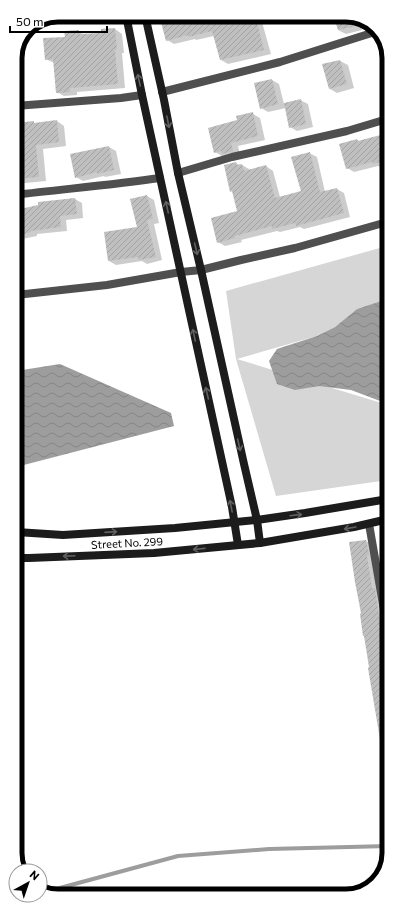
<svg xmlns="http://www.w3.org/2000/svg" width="404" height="911" viewBox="0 0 404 911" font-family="Commissioner,sans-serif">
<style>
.green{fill:#d6d6d6}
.water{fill:url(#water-waves)}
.shadow{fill:#0003}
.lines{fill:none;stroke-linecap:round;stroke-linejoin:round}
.stream{stroke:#9d9d9d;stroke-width:4}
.building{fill:url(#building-hatch)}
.street{stroke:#4f4f4f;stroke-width:8}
.secondary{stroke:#1c1c1c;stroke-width:8}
.oneway{stroke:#606060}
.labels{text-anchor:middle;stroke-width:4;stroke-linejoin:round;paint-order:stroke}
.street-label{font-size:11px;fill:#000;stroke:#fff}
.rim{fill:none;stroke:#000;stroke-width:5}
</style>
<defs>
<pattern id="water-waves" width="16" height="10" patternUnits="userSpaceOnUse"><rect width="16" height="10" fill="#9d9d9d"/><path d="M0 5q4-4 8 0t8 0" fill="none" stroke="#858585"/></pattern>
<pattern id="building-hatch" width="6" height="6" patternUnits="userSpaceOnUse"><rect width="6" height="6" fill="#bfbfbf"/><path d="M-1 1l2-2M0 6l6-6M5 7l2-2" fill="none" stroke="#a2a2a2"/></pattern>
</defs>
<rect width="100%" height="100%" fill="#fff"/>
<path class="green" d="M387,246V299L357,309L335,327L317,336L237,359L388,405V480L276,496L236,359L226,291Z"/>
<g class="water">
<path d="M387,299L388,404L351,390L319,386L295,390L277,384L269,361L277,349L317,336L335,327L357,309Z"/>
<path d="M60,364L171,413L174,426L16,467V371Z"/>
</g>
<g class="shadow">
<path d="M166,15H279L268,17L269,20L262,22L271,54L228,64L221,60L214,36L196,40L195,39L174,44L167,40Z"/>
<path d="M349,15L359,19L362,30L346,34L338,30Z"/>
<path d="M115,29L122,34L124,53H122L125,88L77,92V95L64,96L57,92L54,63L46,59L66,38L78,31L85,35L102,33Z"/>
<path d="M340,61L348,65L354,88L337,93L330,89L324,65Z"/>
<path d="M272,80L279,84L284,104L300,100L308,104L313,127L297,131L290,127L286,108L268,112L261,108Z"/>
<path d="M253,114L260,118L265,140L238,146L240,155L222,156L215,152L238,121Z"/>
<path d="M57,121L64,126L66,146L43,149L46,181L15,184V123L33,122L36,124Z"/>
<path d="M387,135V166L381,167L378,166L354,172L347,168L357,140L360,142Z"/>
<path d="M109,147L116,151L121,174L105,177L104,176L83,181L76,177Z"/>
<path d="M309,153L317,157L325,192L337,189L344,193L350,217L304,229L300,227L280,232L277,231L241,240L242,242L225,246L218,242L238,211L233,192L231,191L236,163L241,166L242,165L249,169L250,171L266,166L273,171L280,197L302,192Z"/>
<path d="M147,196L154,200L159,223L154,224L162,260L147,264L142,261L116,265L109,261L105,233L138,228Z"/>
<path d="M75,199L82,203L83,218L66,220L67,231L37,234V236L22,239L16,235V212Z"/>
<path d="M366,541L373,545L388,638L389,789L362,614Z"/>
</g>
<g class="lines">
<path class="stream" d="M45,892L178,856L269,849L389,846"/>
</g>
<g class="building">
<path d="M159,15H255L264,50L220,60L212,31L188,37V35L166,41Z"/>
<path d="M333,15H349L353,17L356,26L338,30Z"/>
<path d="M115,28L117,49L115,50L118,84L70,88V92L56,93L53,59L45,60L43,38L65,37L64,31L79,30V34L101,33V29Z"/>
<path d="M340,60L347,84L329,89L322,64Z"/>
<path d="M272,79L278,104L260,109L254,83Z"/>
<path d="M301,99L306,124L289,128L284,103Z"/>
<path d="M253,112L258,136L231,143L233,151L222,154L221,151L214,153L208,128L237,120L236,116Z"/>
<path d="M57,120L59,142L36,145L39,177L15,179V123L34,121V123Z"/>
<path d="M384,134L387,144V160L373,164L372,162L346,169L339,144L357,139L358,141Z"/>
<path d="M109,146L114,170L97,174V172L75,178L70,154Z"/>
<path d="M310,152L320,192L337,188L344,213L296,226L295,223L272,229V226L235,236V238L217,243L211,218L237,211L232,191L230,192L224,165L236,162L237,165L242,164L244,171L266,165L275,198L301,191L291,157Z"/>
<path d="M147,195L153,219L147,220L156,257L139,260L138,257L108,261L104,232L137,227L130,199Z"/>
<path d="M75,198L77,214L60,216L61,227L31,231V232L16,236V210L38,205V202Z"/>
<path d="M366,540L369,555L367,556L372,588H375L386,665L387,664L388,672L389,756L383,757L368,668L369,667L364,636H363L360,614L361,613L355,582L349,542Z"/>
</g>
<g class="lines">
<g class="street">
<path d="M42,22L88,15"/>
<path d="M162,92L280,62L378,31"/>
<path d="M15,106L121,98L142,95"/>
<path d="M178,173L232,157L347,131L387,119"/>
<path d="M15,195C64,189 112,185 160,178"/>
<path d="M16,295L107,285L181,272L201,270L241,260L295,248L387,222"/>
<path d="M369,524L388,633"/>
</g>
<g class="secondary">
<path d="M126,15L142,95L232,507L238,545"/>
<path d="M145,15L164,100L178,173L201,270L244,464L257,520L260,543"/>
<path d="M16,532L63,535L175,528L257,520L305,513L388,499"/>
<path d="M16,558H29L154,553L260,543L354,527L388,519"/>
</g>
</g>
<defs><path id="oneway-shaft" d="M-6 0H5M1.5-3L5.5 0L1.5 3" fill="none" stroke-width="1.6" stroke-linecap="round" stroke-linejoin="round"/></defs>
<g class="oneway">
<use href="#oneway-shaft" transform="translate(139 80) rotate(-102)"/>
<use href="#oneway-shaft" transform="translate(168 122) rotate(79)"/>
<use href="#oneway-shaft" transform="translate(167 207) rotate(-102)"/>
<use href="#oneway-shaft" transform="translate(196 249) rotate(77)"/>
<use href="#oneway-shaft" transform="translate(194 335) rotate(-102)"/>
<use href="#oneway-shaft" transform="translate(207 393) rotate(-103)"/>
<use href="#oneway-shaft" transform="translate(239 445) rotate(77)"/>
<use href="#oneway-shaft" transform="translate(231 506) rotate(-101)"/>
<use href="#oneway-shaft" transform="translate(296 515) rotate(-7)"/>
<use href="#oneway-shaft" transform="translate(350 528) rotate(170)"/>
<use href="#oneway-shaft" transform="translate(111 532) rotate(-4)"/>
<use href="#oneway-shaft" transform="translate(199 549) rotate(174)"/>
<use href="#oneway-shaft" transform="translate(69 556) rotate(178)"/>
</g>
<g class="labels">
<g class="street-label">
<text transform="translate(127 543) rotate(-3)" y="4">Street No. 299</text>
</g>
</g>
<path d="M0 0H404V911H0ZM58 22H346A36 36 0 0 1 382 58V853A36 36 0 0 1 346 889H58A36 36 0 0 1 22 853V58A36 36 0 0 1 58 22Z" fill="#fff" fill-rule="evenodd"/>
<path class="rim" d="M58 22H346A36 36 0 0 1 382 58V853A36 36 0 0 1 346 889H58A36 36 0 0 1 22 853V58A36 36 0 0 1 58 22Z"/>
<g transform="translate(28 883) rotate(40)"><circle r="19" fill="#ffffff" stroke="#999999"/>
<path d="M0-3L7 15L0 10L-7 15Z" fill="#000000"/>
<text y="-6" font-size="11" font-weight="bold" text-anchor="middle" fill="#000000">N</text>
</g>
<path d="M10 26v6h97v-6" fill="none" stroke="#000000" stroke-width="2"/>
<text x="16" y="26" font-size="12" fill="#000000" stroke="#ffffff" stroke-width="3" paint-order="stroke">50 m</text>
</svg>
